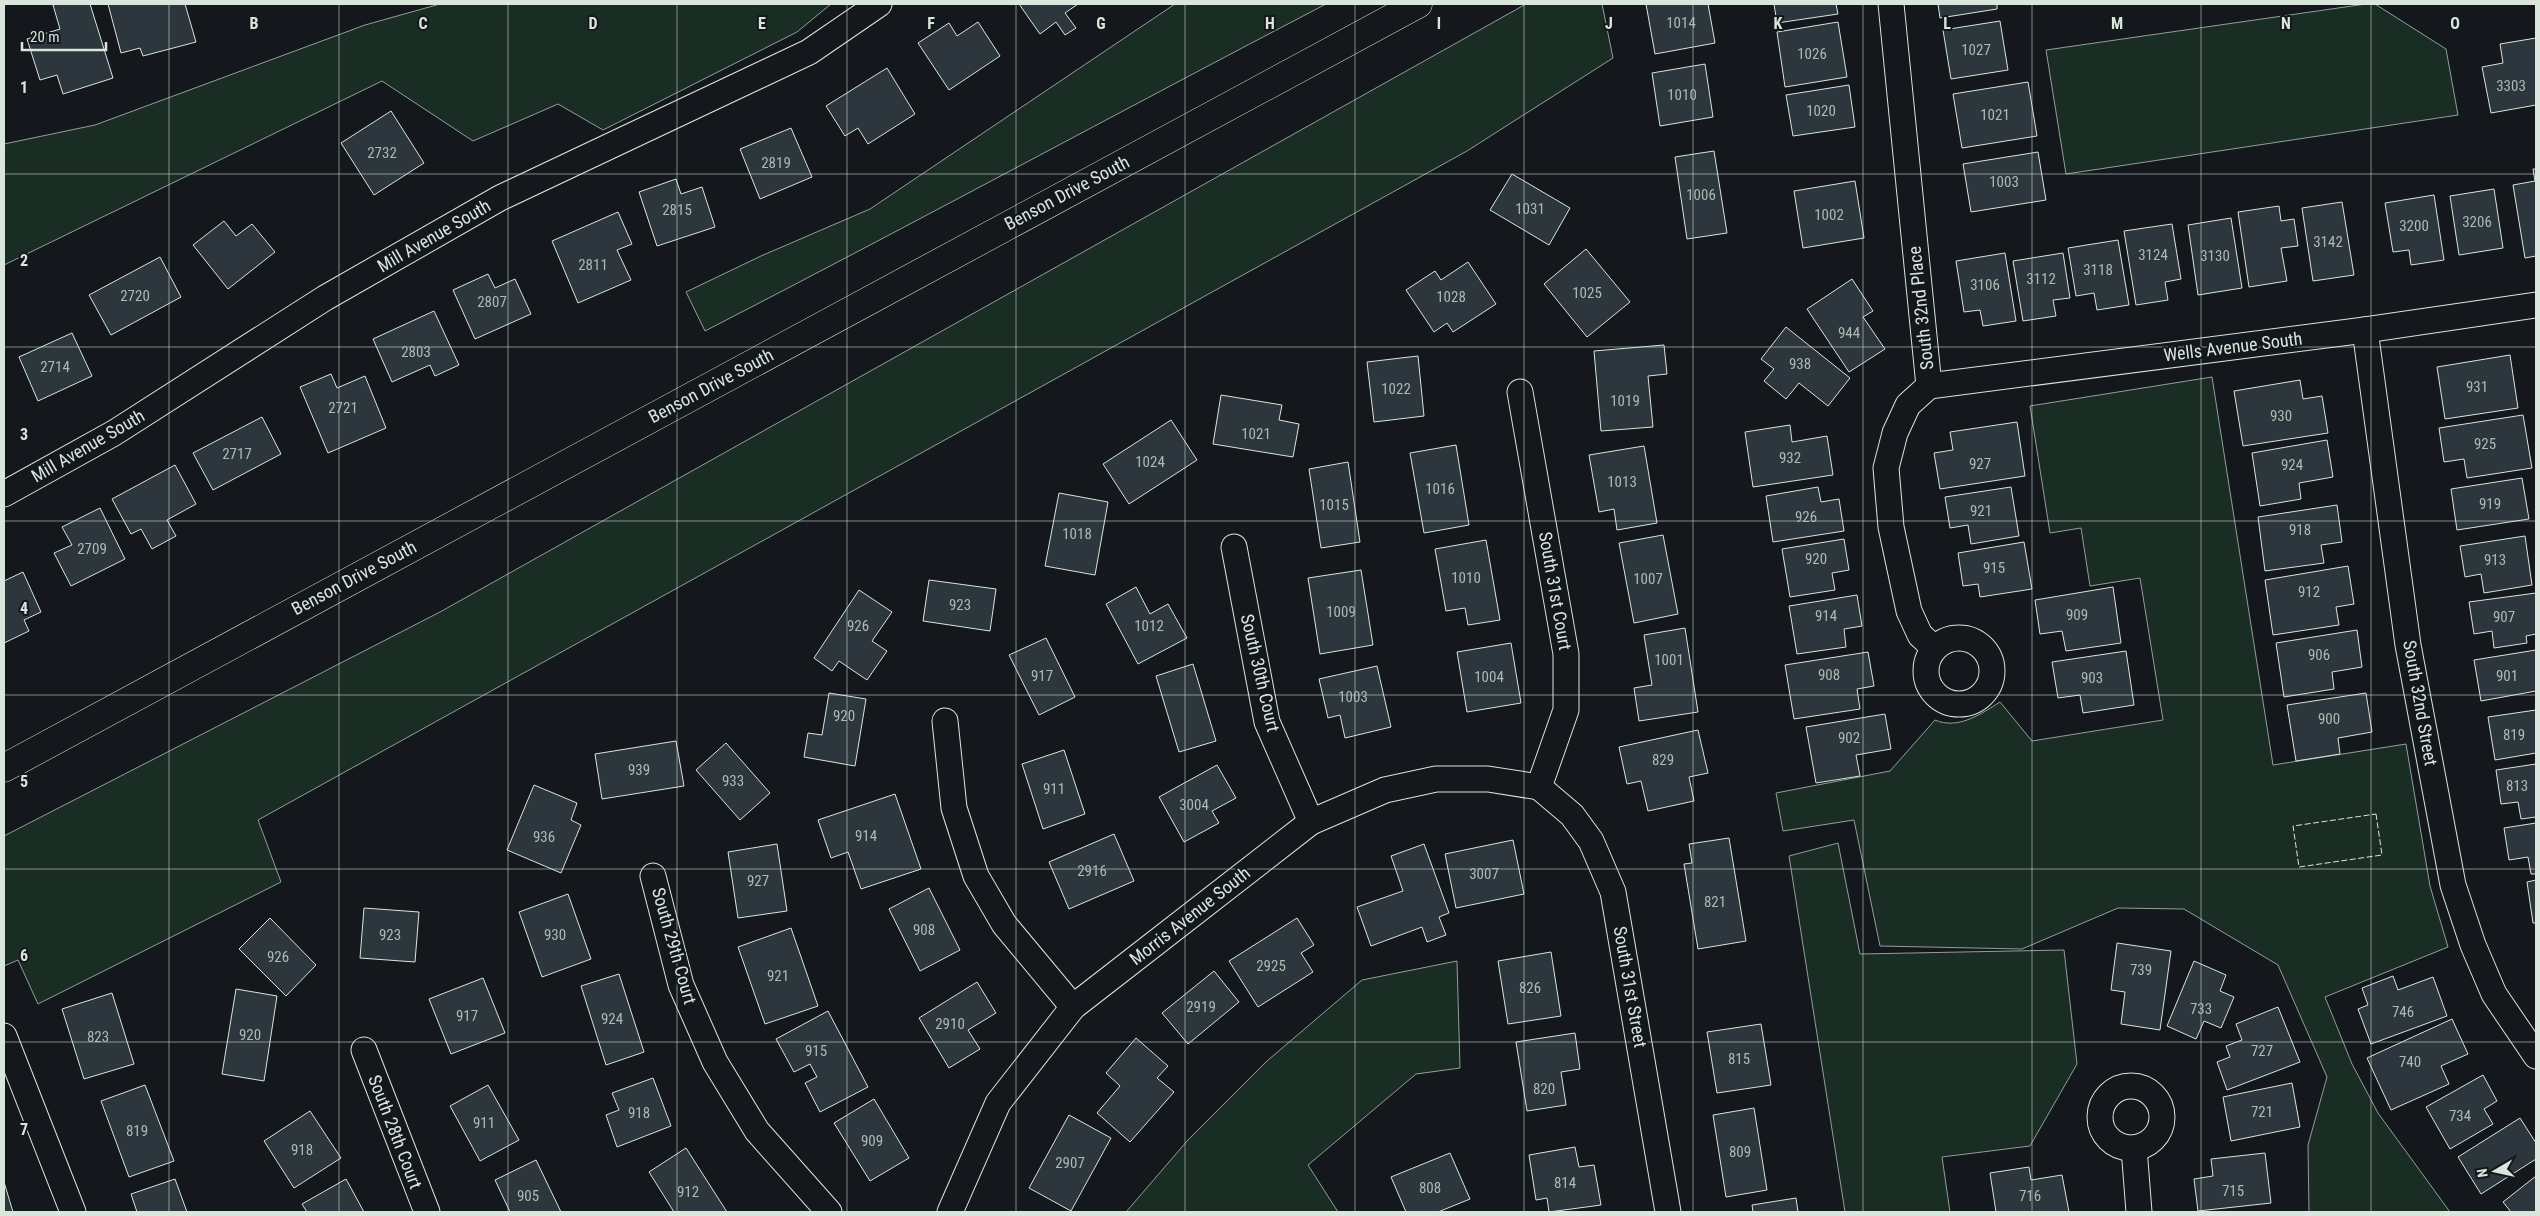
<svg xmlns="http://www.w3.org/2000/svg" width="2540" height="1216" viewBox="0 0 2540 1216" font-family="'Roboto Condensed',sans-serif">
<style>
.green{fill:#1a2d24;stroke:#939e99}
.building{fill:#2c363c;stroke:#d8e6dc}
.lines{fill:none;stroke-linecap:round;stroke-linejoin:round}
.minor-casing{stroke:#d8e6dc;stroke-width:27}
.primary-casing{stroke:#d8e6dc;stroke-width:29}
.minor{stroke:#14181c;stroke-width:25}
.primary{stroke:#14181c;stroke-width:28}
.fence{stroke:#d8e6dc;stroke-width:1;stroke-dasharray:6 2.5;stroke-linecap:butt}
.grid{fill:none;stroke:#d8e6dc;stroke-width:1;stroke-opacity:0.55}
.labels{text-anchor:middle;stroke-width:4;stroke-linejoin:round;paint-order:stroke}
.number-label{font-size:15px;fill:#adbab4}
.street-label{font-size:18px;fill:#d8e6dc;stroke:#14181c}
.grid-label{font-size:16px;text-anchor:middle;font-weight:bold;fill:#d8e6dc;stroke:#14181c;stroke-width:4;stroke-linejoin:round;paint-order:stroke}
</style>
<rect width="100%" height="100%" fill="#14181c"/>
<g class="green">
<path d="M440,4H831L797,32L603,130L558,104L473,141L382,81L4,265V144L95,125L365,25Z"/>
<path d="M1175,4H1326C1119,112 913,224 705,331L686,292L761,256L870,209Z"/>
<path d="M1526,4H1602L1613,58L1467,151L258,820L281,882L38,1004L18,960L4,966V836L440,612Z"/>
<path d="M2366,4H2375L2446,49L2458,115L2066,174L2046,50Z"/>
<path d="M2212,377L2273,765L2406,744L2430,886L2448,947L2325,997L2352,1064L2378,1113L2450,1212H2309L2308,1145L2327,1077L2278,965L2184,909L2118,908L2022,949L1880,946L1854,820L1783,831L1776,793L1890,771L1935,720C1958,730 1981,714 2000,702L2032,741L2163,720L2140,578L2090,586L2081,528L2050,533L2030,406Z"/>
<path d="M1838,843L1860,954L2064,950L2077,1064L2030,1146L1942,1157L1950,1212H1845L1789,856Z"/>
<path d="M1457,961L1460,1068L1416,1074L1308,1165L1338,1212H1126L1188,1140L1267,1061L1362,980Z"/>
</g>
<g class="building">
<path d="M58,4H90L113,78L63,94L57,75L40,80L27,39L60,29L53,5Z"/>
<path d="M108,4H185L196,42L143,56L140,48L121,53Z"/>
<path d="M1019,4H1078L1065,13L1076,28L1065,35L1056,22L1040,34Z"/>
<path d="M1646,4H1708L1715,43L1655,54Z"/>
<path d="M1774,4H1836L1838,14L1777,23Z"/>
<path d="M1938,4H1997V9L1940,18Z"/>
<path d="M2000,21L2008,70L1951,79L1943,30Z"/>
<path d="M978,22L1000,56L949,90L918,43L949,23L957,36Z"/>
<path d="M1838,22L1847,77L1785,87L1777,32Z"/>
<path d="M2536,38V105L2491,113L2482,67L2503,63L2500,44Z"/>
<path d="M1705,64L1713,117L1660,126L1652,73Z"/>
<path d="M887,68L915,114L868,144L858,128L845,136L826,106Z"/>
<path d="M2028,82L2037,136L1962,148L1953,94Z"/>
<path d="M1849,85L1855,127L1793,136L1786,95Z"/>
<path d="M391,111L424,163L374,195L341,143Z"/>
<path d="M791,128L812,177L760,199L740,149Z"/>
<path d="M1714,151L1727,233L1687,239L1675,157Z"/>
<path d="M2038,152L2046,200L1971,212L1963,164Z"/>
<path d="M2533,169H2536V256L2525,258L2513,185L2535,181Z"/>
<path d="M1512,174L1570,208L1549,245L1490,210Z"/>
<path d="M676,179L681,194L702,187L715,227L657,246L639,192Z"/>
<path d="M1855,181L1864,238L1803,248L1794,191Z"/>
<path d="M2494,189L2503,248L2459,255L2450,196Z"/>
<path d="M2434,195L2444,260L2411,265L2409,250L2393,252L2385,203Z"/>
<path d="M2342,202L2354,275L2313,281L2302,208Z"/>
<path d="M2279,206L2281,221L2294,219L2298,246L2281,248L2287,281L2249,287L2238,212Z"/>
<path d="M618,212L632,244L617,250L631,280L578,303L552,241Z"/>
<path d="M2231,218L2242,288L2198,295L2188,225Z"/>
<path d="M224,221L236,236L252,224L275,252L228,289L193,245Z"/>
<path d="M2172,224L2181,279L2165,282L2168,300L2136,305L2124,231Z"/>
<path d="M2118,240L2129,305L2097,310L2094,293L2076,296L2068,248Z"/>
<path d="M1586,249L1630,302L1587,337L1544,284Z"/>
<path d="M2005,253L2016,321L1983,326L1980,310L1964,312L1956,261Z"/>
<path d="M2063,253L2070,298L2053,300L2056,316L2023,321L2013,261Z"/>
<path d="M160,257L181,297L111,335L89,295Z"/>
<path d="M1468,262L1496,304L1453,332L1447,323L1434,332L1406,290L1435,271L1441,280Z"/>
<path d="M488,274L495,288L515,279L531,314L475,339L453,290Z"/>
<path d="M1852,279L1873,311L1863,317L1885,349L1849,372L1807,309Z"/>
<path d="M434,311L459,365L435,376L430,365L392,382L373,339Z"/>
<path d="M1786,327L1850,378L1828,406L1799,383L1786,399L1764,381L1774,369L1761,359Z"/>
<path d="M72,333L92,376L38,401L19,357Z"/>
<path d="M1664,345L1667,374L1648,376L1653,427L1601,431L1594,351Z"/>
<path d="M2510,355L2518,408L2445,419L2437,367Z"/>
<path d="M1418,356L1424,416L1374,422L1367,362Z"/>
<path d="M331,374L337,388L365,376L386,428L328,453L300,387Z"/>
<path d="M2300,380L2303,399L2322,396L2328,433L2243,446L2234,391Z"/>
<path d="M1221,395L1282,405L1279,420L1299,424L1293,457L1213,444Z"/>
<path d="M2523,415L2532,468L2467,478L2464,459L2444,462L2439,428Z"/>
<path d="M262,417L281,454L213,490L193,453Z"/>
<path d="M1171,420L1197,460L1129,504L1103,464Z"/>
<path d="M2017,422L2025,476L1940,489L1934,453L1953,450L1950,432Z"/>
<path d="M1790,425L1792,442L1827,436L1833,475L1753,487L1745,432Z"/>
<path d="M2327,440L2333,477L2299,483L2301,499L2260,506L2252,453Z"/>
<path d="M1456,445L1469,525L1424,533L1410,453Z"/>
<path d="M1644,446L1657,523L1617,530L1614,509L1599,512L1589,455Z"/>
<path d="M1348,462L1360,542L1321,548L1309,469Z"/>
<path d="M175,465L196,504L167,520L176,536L152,549L141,529L131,534L112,499Z"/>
<path d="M2522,478L2529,519L2457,530L2451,489Z"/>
<path d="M1818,487L1821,502L1839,499L1844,531L1773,542L1766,496Z"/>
<path d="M2011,487L2019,536L1971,544L1968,525L1950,528L1945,497Z"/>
<path d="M1059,493L1108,502L1095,575L1045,566Z"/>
<path d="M2337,505L2342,542L2321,545L2324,563L2265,571L2258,517Z"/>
<path d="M100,508L125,559L71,586L54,553L72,545L62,527Z"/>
<path d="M1663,535L1678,614L1634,623L1619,543Z"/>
<path d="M2525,536L2532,585L2484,593L2481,574L2465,577L2460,546Z"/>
<path d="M1844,539L1849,570L1832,573L1835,590L1790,597L1782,549Z"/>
<path d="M1486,540L1500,620L1468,625L1465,608L1446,611L1435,549Z"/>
<path d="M2024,542L2032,589L1980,597L1978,584L1963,586L1958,553Z"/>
<path d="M2348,566L2354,604L2336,607L2339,625L2273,635L2265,580Z"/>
<path d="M1361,570L1373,645L1320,654L1308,578Z"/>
<path d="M23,572L41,612L24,620L29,631L4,643V581Z"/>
<path d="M929,580L996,589L990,631L923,621Z"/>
<path d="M1136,587L1150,614L1168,604L1187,638L1138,664L1106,604Z"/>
<path d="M2113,587L2121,643L2066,651L2062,631L2040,634L2035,600Z"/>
<path d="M859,590L892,612L872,641L887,651L867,680L839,661L832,671L814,658Z"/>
<path d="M2536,593V634L2526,636L2527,643L2494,648L2492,631L2474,634L2469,602Z"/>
<path d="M1857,595L1862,626L1844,629L1846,647L1797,654L1789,606Z"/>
<path d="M1685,628L1698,712L1639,721L1634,688L1652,685L1644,635Z"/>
<path d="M2357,630L2362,667L2332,672L2334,689L2284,697L2276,643Z"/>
<path d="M1046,638L1075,697L1039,715L1009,655Z"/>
<path d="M1511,643L1521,703L1467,712L1457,652Z"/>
<path d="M2536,650V691L2481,701L2474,660Z"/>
<path d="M2126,651L2134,705L2083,713L2080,695L2058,698L2052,662Z"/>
<path d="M1868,652L1874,686L1857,689L1860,709L1794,719L1785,665Z"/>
<path d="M1193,664L1216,741L1179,752L1156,676Z"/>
<path d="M1377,666L1391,727L1345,738L1340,715L1328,718L1319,679Z"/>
<path d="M829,693L866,699L855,766L804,757L808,733L822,735Z"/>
<path d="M2366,693L2372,732L2338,738L2340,754L2296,761L2287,705Z"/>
<path d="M2536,710V753L2495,760L2488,717Z"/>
<path d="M1885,714L1891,749L1856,755L1860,776L1816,783L1806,727Z"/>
<path d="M1698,730L1708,773L1689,777L1694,801L1648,811L1641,781L1627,784L1619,747Z"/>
<path d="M676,741L684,786L602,799L595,754Z"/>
<path d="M726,743L770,793L740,820L696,770Z"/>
<path d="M1064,750L1085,814L1043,829L1022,764Z"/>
<path d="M2536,764V817L2521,819L2518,802L2501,804L2496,770Z"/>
<path d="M1217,765L1236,798L1212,811L1219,823L1184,842L1159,797Z"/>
<path d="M534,785L577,803L571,820L581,825L561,873L507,850Z"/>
<path d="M895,794L921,869L861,889L848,852L831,858L818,820Z"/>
<path d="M2536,823V874H2531L2528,857L2509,860L2504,828Z"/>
<path d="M1114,834L1134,881L1069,909L1049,862Z"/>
<path d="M1729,838L1746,941L1698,949L1684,864L1692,863L1689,844Z"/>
<path d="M1513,840L1524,894L1456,908L1445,854Z"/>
<path d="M777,844L787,911L738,918L728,852Z"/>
<path d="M1424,844L1449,913L1439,917L1446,935L1427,942L1422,927L1371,946L1357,907L1403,891L1391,856Z"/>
<path d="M2536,880V923H2533L2527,882Z"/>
<path d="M929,888L960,950L920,971L889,909Z"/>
<path d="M568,894L591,959L542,977L519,912Z"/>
<path d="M364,908L419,912L415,962L360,958Z"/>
<path d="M270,918L316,965L286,996L239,949Z"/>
<path d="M1297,918L1314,945L1301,953L1313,972L1258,1007L1229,961Z"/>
<path d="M791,928L818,1006L765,1024L738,947Z"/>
<path d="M2117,943L2171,951L2160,1030L2121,1024L2125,992L2111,990Z"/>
<path d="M1551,952L1561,1016L1508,1024L1498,961Z"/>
<path d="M2194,961L2226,975L2220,991L2234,997L2221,1028L2204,1021L2196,1039L2167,1026Z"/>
<path d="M1214,971L1239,1002L1188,1044L1162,1013Z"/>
<path d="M619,974L644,1052L606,1065L581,986Z"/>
<path d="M2393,976L2398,990L2433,977L2447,1016L2371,1044L2358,1009L2368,1005L2362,988Z"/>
<path d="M483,978L505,1033L451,1054L429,999Z"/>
<path d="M977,982L996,1013L968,1030L980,1049L949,1068L919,1018Z"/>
<path d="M236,989L277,996L264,1081L222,1074Z"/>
<path d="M112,993L134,1064L84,1079L62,1009Z"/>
<path d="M2278,1007L2300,1062L2227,1090L2217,1062L2230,1057L2226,1046L2242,1040L2236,1024Z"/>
<path d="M828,1011L868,1087L820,1112L805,1083L817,1077L810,1064L794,1072L776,1039Z"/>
<path d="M2452,1019L2468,1054L2441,1066L2449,1084L2391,1110L2367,1058Z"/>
<path d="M1761,1024L1771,1085L1717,1093L1707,1032Z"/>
<path d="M1575,1033L1580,1069L1561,1072L1566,1105L1527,1111L1516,1042Z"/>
<path d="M1136,1038L1168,1066L1157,1078L1174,1092L1130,1142L1097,1113L1120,1086L1106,1073Z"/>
<path d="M2483,1075L2497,1101L2484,1109L2493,1124L2450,1149L2426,1107Z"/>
<path d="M653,1078L671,1126L617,1147L606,1115L619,1110L612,1093Z"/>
<path d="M2292,1083L2300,1127L2231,1141L2223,1097Z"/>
<path d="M145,1085L174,1161L129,1177L101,1101Z"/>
<path d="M488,1085L519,1140L480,1161L450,1106Z"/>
<path d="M874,1099L909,1158L870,1181L834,1123Z"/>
<path d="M1754,1108L1767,1190L1726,1197L1713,1115Z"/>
<path d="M310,1111L341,1158L294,1188L264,1141Z"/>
<path d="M1069,1115L1111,1138L1071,1211L1029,1188Z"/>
<path d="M2520,1118L2536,1143V1159L2481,1194L2458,1157Z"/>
<path d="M1575,1147L1579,1167L1594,1165L1601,1205L1549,1212L1547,1198L1536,1200L1529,1155Z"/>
<path d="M686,1148L727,1212H674L649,1172Z"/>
<path d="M1450,1153L1470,1199L1438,1212H1406L1391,1177Z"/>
<path d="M2265,1153L2271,1203L2198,1211L2194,1179L2213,1176L2211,1159Z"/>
<path d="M536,1160L561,1212H510L495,1180Z"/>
<path d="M2029,1167L2031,1180L2062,1175L2069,1212H1996L1990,1173Z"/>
<path d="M2536,1176V1212H2511L2503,1202Z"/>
<path d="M175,1179L187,1212H137L131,1194Z"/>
<path d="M346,1179L364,1212H307L302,1204Z"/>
<path d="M4,1182L13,1212H4Z"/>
<path d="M1796,1198L1798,1212H1753L1752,1205Z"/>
</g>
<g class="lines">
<defs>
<g id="minor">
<path d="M1891,4L1929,386L1908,405L1895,433L1886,468L1891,527L1909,611L1920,635L1934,648"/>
<path d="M2365,330L2408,645L2453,885L2473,945L2494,994L2536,1056"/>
<path d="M1929,386L2365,330L2536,305"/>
<path d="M1520,392L1566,654V710L1539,787"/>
<path d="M4,494L114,433L325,298L500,198L809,52L879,4"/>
<path d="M1234,547L1267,722L1311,822"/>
<circle cx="1959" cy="671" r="33"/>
<path d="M945,721L954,808L976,876L1004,924L1073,1007"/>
<path d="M1539,787L1572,815L1591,841L1613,892L1668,1212"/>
<path d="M653,876L681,985L715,1062L757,1131L829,1212"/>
<path d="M4,1036L73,1212"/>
<path d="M364,1050L427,1212"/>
<circle cx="2131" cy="1117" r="31"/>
<path d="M2134,1148L2139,1212"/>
<path d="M950,1212L998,1103L1073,1007L1311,822L1385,790L1436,779H1488L1539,787"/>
</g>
<path id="primary" d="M4,768L1418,4"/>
</defs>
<use href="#minor" class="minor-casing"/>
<use href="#primary" class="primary-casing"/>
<use href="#minor" class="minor"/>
<use href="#primary" class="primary"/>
<path class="fence" d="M2376,814L2382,855L2299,867L2293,826Z"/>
</g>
<path class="grid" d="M169,4V1212M339,4V1212M508,4V1212M677,4V1212M847,4V1212M1016,4V1212M1185,4V1212M1355,4V1212M1524,4V1212M1693,4V1212M1863,4V1212M2032,4V1212M2201,4V1212M2371,4V1212M4,174H2536M4,347H2536M4,521H2536M4,695H2536M4,869H2536M4,1042H2536"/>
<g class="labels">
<g class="number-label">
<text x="1681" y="28">1014</text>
<text x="1976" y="55">1027</text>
<text x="1812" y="59">1026</text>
<text x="2511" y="91">3303</text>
<text x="1682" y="100">1010</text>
<text x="1821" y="116">1020</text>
<text x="1995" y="120">1021</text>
<text x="382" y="158">2732</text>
<text x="776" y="168">2819</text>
<text x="2004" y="187">1003</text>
<text x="1701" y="200">1006</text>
<text x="1530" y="214">1031</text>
<text x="677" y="215">2815</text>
<text x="1829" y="220">1002</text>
<text x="2477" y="227">3206</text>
<text x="2414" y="231">3200</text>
<text x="2328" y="247">3142</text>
<text x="2153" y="260">3124</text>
<text x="2215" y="261">3130</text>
<text x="593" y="270">2811</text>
<text x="2098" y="275">3118</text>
<text x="2041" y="284">3112</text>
<text x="1985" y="290">3106</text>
<text x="1587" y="298">1025</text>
<text x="135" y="301">2720</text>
<text x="1451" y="302">1028</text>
<text x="492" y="307">2807</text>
<text x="1849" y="338">944</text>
<text x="416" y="357">2803</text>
<text x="1800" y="369">938</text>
<text x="55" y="372">2714</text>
<text x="2477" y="392">931</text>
<text x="1396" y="394">1022</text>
<text x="1625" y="406">1019</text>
<text x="343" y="413">2721</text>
<text x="2281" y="421">930</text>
<text x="1256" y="439">1021</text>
<text x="2485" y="449">925</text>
<text x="237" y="459">2717</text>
<text x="1790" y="463">932</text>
<text x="1150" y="467">1024</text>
<text x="1980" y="469">927</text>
<text x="2292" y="470">924</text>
<text x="1622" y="487">1013</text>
<text x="1440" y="494">1016</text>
<text x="2490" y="509">919</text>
<text x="1334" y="510">1015</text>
<text x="1981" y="516">921</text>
<text x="1806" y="522">926</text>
<text x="2300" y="535">918</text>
<text x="1077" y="539">1018</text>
<text x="92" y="554">2709</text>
<text x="1816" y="564">920</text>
<text x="2495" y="565">913</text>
<text x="1994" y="573">915</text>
<text x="1466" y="583">1010</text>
<text x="1648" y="584">1007</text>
<text x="2309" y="597">912</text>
<text x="960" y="610">923</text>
<text x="1341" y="617">1009</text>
<text x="2077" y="620">909</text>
<text x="1826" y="621">914</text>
<text x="2504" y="622">907</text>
<text x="858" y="631">926</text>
<text x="1149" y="631">1012</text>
<text x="2319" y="660">906</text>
<text x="1669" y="665">1001</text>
<text x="1829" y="680">908</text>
<text x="1042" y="681">917</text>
<text x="2507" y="681">901</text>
<text x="1489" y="682">1004</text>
<text x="2092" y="683">903</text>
<text x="1353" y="702">1003</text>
<text x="844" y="721">920</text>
<text x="2329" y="724">900</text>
<text x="2514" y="740">819</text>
<text x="1849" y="743">902</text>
<text x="1663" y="765">829</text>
<text x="639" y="775">939</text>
<text x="733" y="786">933</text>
<text x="2517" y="791">813</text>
<text x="1054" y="794">911</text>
<text x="1194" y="810">3004</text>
<text x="866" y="841">914</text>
<text x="544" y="842">936</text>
<text x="1092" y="876">2916</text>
<text x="1484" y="879">3007</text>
<text x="758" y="886">927</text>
<text x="1715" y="907">821</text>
<text x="924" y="935">908</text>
<text x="390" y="940">923</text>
<text x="555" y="940">930</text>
<text x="278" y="962">926</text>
<text x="1271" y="971">2925</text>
<text x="2141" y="975">739</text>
<text x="778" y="981">921</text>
<text x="1530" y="993">826</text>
<text x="1201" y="1012">2919</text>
<text x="2201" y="1014">733</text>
<text x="2403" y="1017">746</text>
<text x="467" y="1021">917</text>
<text x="612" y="1024">924</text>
<text x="950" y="1029">2910</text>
<text x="250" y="1040">920</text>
<text x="98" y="1042">823</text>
<text x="816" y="1056">915</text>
<text x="2262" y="1056">727</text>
<text x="1739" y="1064">815</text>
<text x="2410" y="1067">740</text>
<text x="1544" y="1094">820</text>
<text x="2262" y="1117">721</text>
<text x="639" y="1118">918</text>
<text x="2460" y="1121">734</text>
<text x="484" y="1128">911</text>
<text x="137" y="1136">819</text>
<text x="872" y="1146">909</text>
<text x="302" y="1155">918</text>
<text x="1740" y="1157">809</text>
<text x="1070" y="1168">2907</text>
<text x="1565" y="1188">814</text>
<text x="1430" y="1193">808</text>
<text x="2233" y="1196">715</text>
<text x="688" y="1197">912</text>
<text x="528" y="1201">905</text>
<text x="2030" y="1201">716</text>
</g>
<g class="street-label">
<text transform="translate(1067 193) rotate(-28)" y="6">Benson Drive South</text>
<text transform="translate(434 236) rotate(-30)" y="6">Mill Avenue South</text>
<text transform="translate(1921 308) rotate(-96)" y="6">South 32nd Place</text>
<text transform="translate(2233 347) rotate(-7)" y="6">Wells Avenue South</text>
<text transform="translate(711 386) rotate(-28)" y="6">Benson Drive South</text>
<text transform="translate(88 446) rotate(-30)" y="6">Mill Avenue South</text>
<text transform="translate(354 578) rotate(-28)" y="6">Benson Drive South</text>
<text transform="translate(1555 591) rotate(80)" y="6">South 31st Court</text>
<text transform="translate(1260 673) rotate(77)" y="6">South 30th Court</text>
<text transform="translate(2420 703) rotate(80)" y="6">South 32nd Street</text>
<text transform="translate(1190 916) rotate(-38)" y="6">Morris Avenue South</text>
<text transform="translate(674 946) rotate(74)" y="6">South 29th Court</text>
<text transform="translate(1630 987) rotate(80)" y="6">South 31st Street</text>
<text transform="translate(395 1132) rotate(69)" y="6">South 28th Court</text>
</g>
</g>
<g class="grid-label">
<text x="254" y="29">B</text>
<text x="423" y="29">C</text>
<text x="593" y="29">D</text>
<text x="762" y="29">E</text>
<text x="931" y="29">F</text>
<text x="1101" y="29">G</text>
<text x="1270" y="29">H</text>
<text x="1439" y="29">I</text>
<text x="1609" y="29">J</text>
<text x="1778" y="29">K</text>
<text x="1947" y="29">L</text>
<text x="2117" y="29">M</text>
<text x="2286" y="29">N</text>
<text x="2455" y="29">O</text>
<text x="24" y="93">1</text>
<text x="24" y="266">2</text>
<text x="24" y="440">3</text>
<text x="24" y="614">4</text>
<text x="24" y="787">5</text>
<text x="24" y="961">6</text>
<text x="24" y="1135">7</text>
</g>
<rect width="2540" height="1216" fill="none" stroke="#d8e6dc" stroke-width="10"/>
<g transform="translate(2495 1171) rotate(261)" stroke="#14181c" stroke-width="4" paint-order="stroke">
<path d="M0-4L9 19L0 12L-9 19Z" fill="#d8e6dc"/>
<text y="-8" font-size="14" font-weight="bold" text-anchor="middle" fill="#d8e6dc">N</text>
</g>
<path d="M22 42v8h84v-8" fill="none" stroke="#d8e6dc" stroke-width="2.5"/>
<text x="30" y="42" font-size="15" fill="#d8e6dc" stroke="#14181c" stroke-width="4" paint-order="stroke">20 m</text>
</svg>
